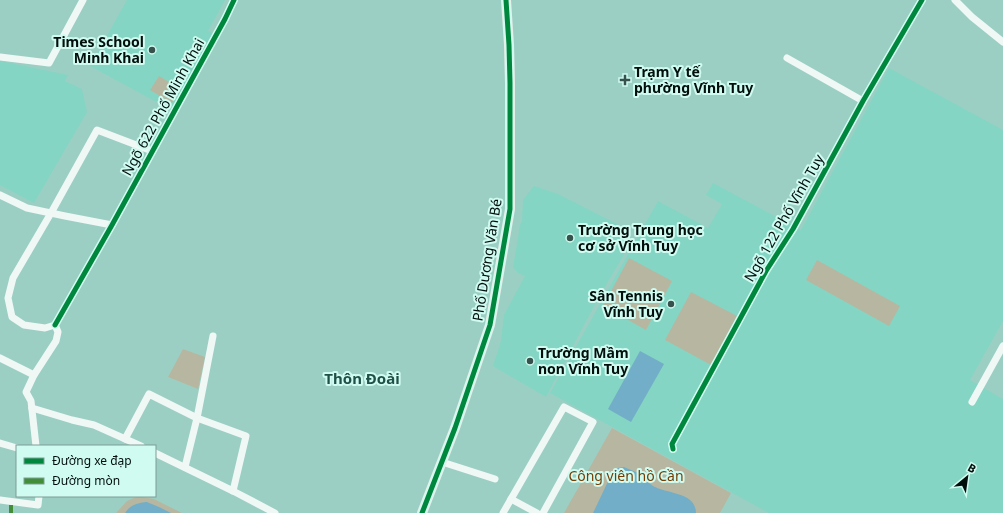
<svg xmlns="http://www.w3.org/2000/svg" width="1003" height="513" viewBox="0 0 1003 513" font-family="'Noto Sans',sans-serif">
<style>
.built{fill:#84d5c4}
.green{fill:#b7b7a1}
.water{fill:#72aec8}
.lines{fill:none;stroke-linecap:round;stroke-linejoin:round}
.street{stroke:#f0f8f6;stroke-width:7}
.secondary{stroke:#e7efea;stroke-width:10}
.quiet{stroke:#428e38;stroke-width:4;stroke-dasharray:8 4;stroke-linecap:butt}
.cycleway-casing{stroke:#d0fbf1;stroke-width:8}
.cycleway{stroke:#00873e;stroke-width:5}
.poi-dot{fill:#37524c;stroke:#d0fbf1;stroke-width:1.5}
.labels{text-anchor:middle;stroke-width:4;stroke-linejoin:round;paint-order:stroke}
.poi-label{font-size:14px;font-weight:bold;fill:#000f0c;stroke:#d0fbf1;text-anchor:start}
.street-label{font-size:14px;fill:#000f0c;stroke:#d0fbf1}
.park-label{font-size:14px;fill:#733e05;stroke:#d0fbf1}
.neighbourhood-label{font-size:15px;font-weight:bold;fill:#1f5148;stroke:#d0fbf1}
</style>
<rect width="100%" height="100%" fill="#9ccfc4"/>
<g class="built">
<path d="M127,0H225L208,31L214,34L173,111L90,66Z"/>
<path d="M0,61L68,75L65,81L82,89L87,112L34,203L0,185Z"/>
<path d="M889,68L1003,130V321L970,380L1003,399V513H769L550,393L658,201L708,228L722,204L706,195L713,183L801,230Z"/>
<path d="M534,186L558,194L617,224L612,232L631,243L600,295L546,397L493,366L501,341L504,315L525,276L518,273L513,267L516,250L520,225L522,221L523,200Z"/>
</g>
<g class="green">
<path d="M159,76L181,89L172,103L150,90Z"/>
<path d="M629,258L672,281L646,330L603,306Z"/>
<path d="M817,260L900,306L889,326L806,280Z"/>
<path d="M691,292L737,316L711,365L665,340Z"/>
<path d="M183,349L205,357L198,389L168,377Z"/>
<path d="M612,428L731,493L720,513H564Z"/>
<path d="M138,496L154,499L182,513H116L127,501Z"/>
</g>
<g class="water">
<path d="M640,351L664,364L631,422L608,409Z"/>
<path d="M624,467C628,469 632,470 636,472C642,476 647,482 653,486C667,494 696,492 696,513H593L612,473L618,468Z"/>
<path d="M147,502L159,507L171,513H125C130,505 137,503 147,502Z"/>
</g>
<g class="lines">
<g class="street">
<path d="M955,0L972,17L1003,42"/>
<path d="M0,57L49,63L83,0"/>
<path d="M787,58L863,101"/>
<path d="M0,195L27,208L65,216L112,225"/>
<path d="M55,325L112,225L225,19L234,0"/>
<path d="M55,325L45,328L24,325L12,317L8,298L13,278L51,213L97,130L152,151"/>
<path d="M0,358L34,375"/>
<path d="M972,402L1003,346"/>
<path d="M32,408L72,420L94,425L141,446"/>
<path d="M125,439L149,394L197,418L246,436L233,491"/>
<path d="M0,443L17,448"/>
<path d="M36,446L31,401L26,392L34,375L56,341L58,332L55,325"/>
<path d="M673,449L672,444L766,271L793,229L863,101L922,0"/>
<path d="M155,453L233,491L275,513"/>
<path d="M442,462L495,479"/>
<path d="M185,467L197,418L213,336"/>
<path d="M511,499L537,513"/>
<path d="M0,500L38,505L39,496"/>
<path d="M503,513L564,407L593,422L543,513"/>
</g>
<path class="secondary" d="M422,513L455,428L490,325L510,209V83L509,45L506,0"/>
<path class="quiet" d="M11,513V501"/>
<defs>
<g id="cycleway">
<path d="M55,325L112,225L225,19L234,0"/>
<path d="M673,449L672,444L766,271L793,229L863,101L922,0"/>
<path d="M422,513L455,428L490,325L510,209V83L509,45L506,0"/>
</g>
</defs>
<use href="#cycleway" class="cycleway-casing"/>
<use href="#cycleway" class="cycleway"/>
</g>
<g class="poi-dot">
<circle cx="152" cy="50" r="4"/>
<path d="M623 74h4v4h4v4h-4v4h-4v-4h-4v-4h4z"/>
<circle cx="570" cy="238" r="4"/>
<circle cx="671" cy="304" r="4"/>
<circle cx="530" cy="361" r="4"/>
</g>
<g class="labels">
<g class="poi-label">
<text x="144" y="47" text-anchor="end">Times School<tspan x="144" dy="16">Minh Khai</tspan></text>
<text x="634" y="77">Trạm Y tế<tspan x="634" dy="16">phường Vĩnh Tuy</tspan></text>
<text x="578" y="235">Trường Trung học<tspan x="578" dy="16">cơ sở Vĩnh Tuy</tspan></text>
<text x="663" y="301" text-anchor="end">Sân Tennis<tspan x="663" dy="16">Vĩnh Tuy</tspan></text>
<text x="538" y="358">Trường Mầm<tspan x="538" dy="16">non Vĩnh Tuy</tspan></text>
</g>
<g class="street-label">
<text transform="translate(163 107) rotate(-61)" y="5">Ngõ 622 Phố Minh Khai</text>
<text transform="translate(784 218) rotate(-60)" y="5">Ngõ 122 Phố Vĩnh Tuy</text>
<text transform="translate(487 260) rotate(-81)" y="5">Phố Dương Văn Bé</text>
</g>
<g class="park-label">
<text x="626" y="481">Công viên hồ Cần</text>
</g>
<g class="neighbourhood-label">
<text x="362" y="384">Thôn Đoài</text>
</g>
</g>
<rect x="16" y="445" width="140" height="52" fill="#d0fbf1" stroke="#7d9d95"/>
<rect x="24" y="458" width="20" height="6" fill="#00873e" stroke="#7d9d95"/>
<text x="52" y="465" font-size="12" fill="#000f0c">Đường xe đạp</text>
<rect x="24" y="478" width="20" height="6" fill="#428e38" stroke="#7d9d95"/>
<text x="52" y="485" font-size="12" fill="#000f0c">Đường mòn</text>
<g transform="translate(967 477) rotate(29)" stroke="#d0fbf1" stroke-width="3" paint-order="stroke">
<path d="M0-3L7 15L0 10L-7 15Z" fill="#000f0c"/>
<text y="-6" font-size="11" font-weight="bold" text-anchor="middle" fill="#000f0c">B</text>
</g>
</svg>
